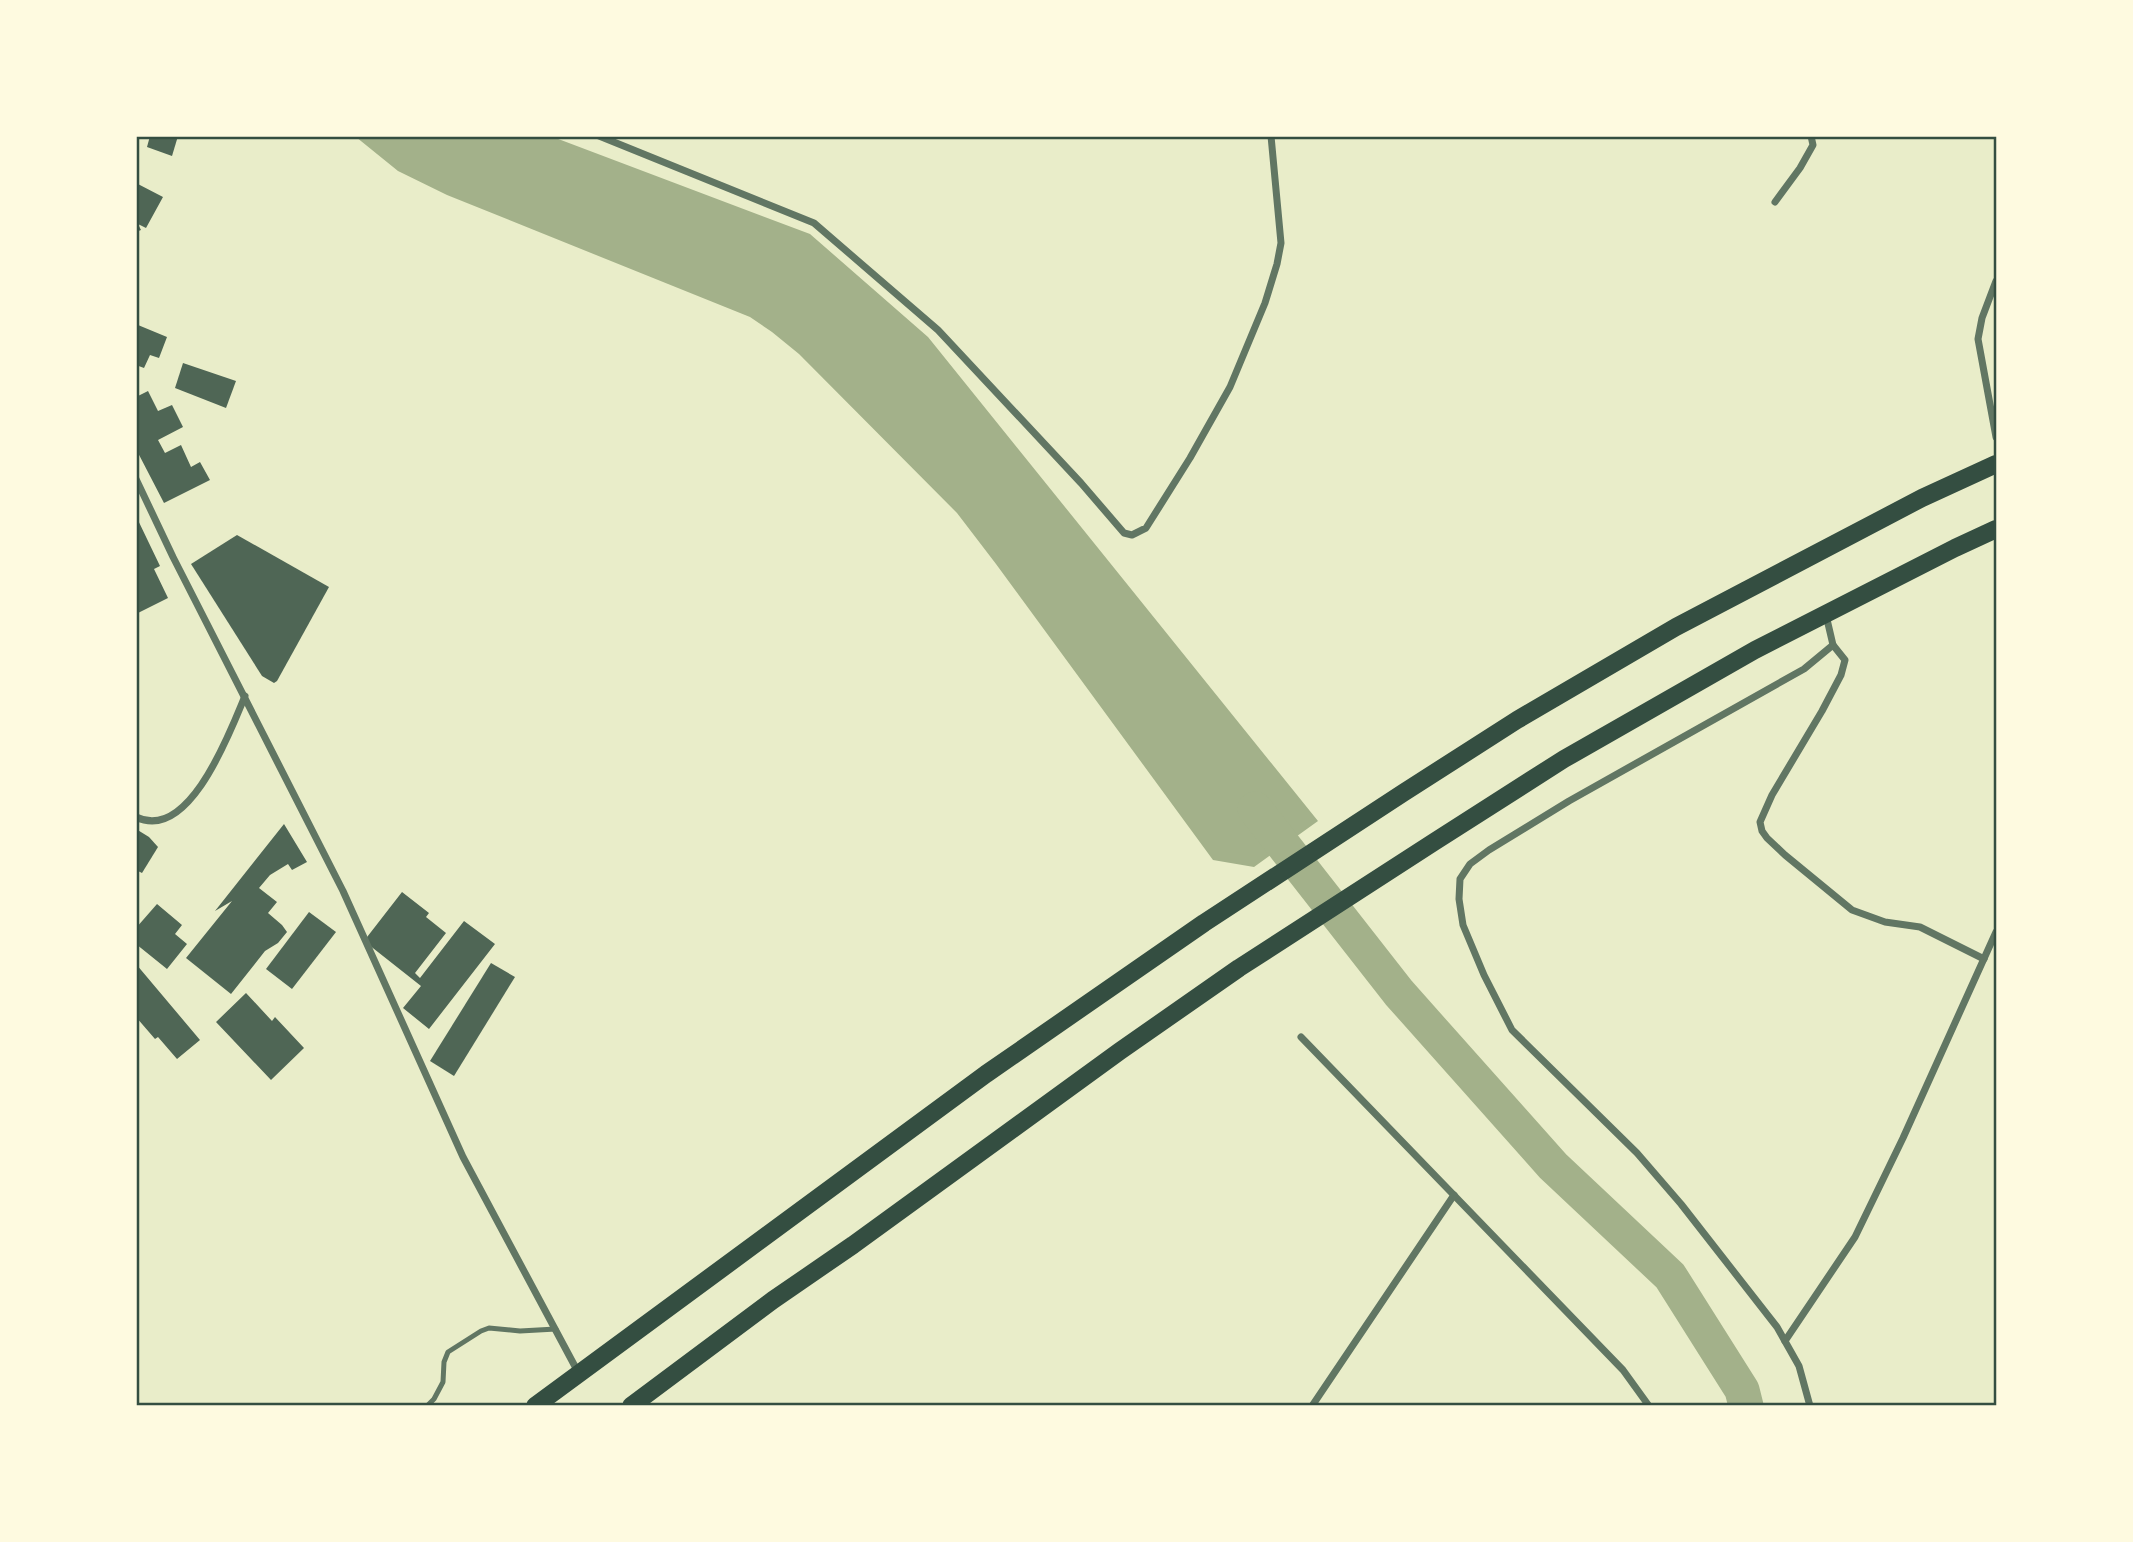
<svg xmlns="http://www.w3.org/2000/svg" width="2133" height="1542" viewBox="0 0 2133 1542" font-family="'Source Serif 4',serif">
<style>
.water{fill:#a3b18a}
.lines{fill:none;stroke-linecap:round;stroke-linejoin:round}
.river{stroke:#a3b18a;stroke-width:35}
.building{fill:#4f6655}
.service{stroke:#617663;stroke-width:5}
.minor{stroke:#617663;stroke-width:7}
.trunk{stroke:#344e41;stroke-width:18}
.neatline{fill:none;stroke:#344e41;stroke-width:2.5}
</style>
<rect width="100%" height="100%" fill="#e9edc9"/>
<path class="water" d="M356,137H553L810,234L928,337L1318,821L1254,867L1213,860L996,564L957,513L799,354L772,332L750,317L447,195L398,171Z"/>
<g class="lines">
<path class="river" d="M1255,809L1399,993L1553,1166L1670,1276L1742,1390L1746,1406"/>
</g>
<g class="building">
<path d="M150,136H178L172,156L147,147Z"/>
<path d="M136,183L163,197L146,228L138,224L141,230L136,232Z"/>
<path d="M138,325L167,337L159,358L150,355L144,368L136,365Z"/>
<path d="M183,363L236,381L226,408L175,388Z"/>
<path d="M148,391L158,411L172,405L183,427L158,440L165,453L181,445L191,467L200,462L210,480L164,503L136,449V397Z"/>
<path d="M136,516L160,566L154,569L168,598L136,614Z"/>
<path d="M237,535L329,587L277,681L274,683L262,676L191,564Z"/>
<path d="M284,824L307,862L292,870L288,864L270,875L259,888L277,902L268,913L282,925L287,932L278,943L265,951L231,994L186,958L232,901L215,911Z"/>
<path d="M136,829L149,837L158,847L142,873L136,870Z"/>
<path d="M402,892L429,913L426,917L446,933L415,973L420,978L464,921L495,944L429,1029L403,1008L421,986L364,941Z"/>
<path d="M157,904L182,925L175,934L187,944L167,969L136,944V928Z"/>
<path d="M309,912L336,932L292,989L266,969Z"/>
<path d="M491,963L515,977L454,1076L430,1061Z"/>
<path d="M136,964L200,1040L177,1059L158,1037L155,1039L136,1017Z"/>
<path d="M246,993L272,1021L275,1017L304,1048L271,1080L216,1022Z"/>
</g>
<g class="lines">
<path class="service" d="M427,1406L434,1399L443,1382L444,1362L448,1352L481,1331L489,1328L520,1331L556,1329"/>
<g class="minor">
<path d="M599,136L814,223L938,330L1081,483L1124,533L1132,535L1146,528L1190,458L1230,387L1265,303L1277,264L1281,243L1271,136"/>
<path d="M1775,202L1800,168L1813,145L1811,136"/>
<path d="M1996,281L1982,318L1978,339L1996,437"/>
<path d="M136,479L173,557L343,891L463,1157L578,1372"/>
<path d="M1833,645L1845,660L1841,675L1822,711L1772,795L1760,822L1762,831L1767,838L1785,855L1852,910L1885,922L1920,927L1984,959"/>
<path d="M136,817C189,843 230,732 245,696"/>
<path d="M1301,1037L1623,1370L1649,1406"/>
<path d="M1785,1341L1855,1237L1903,1138L1996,932"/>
<path d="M1312,1406L1454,1195"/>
<path d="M1810,1406L1799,1366L1777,1327L1681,1204L1637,1153L1512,1030L1484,975L1463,925L1459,899L1460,879L1470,864L1489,850L1569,801L1804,669L1833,645L1826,615"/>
</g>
<g class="trunk">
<path d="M535,1406L986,1074L1204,923L1403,793L1517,720L1676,627L1922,498L1996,464"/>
<path d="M631,1406L773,1300L853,1245L1120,1051L1239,968L1434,842L1564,759L1755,650L1955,548L1996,529"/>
</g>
</g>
<rect width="2133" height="1542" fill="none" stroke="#fefae0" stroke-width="276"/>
<rect x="138" y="138" width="1857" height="1266" class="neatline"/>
</svg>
